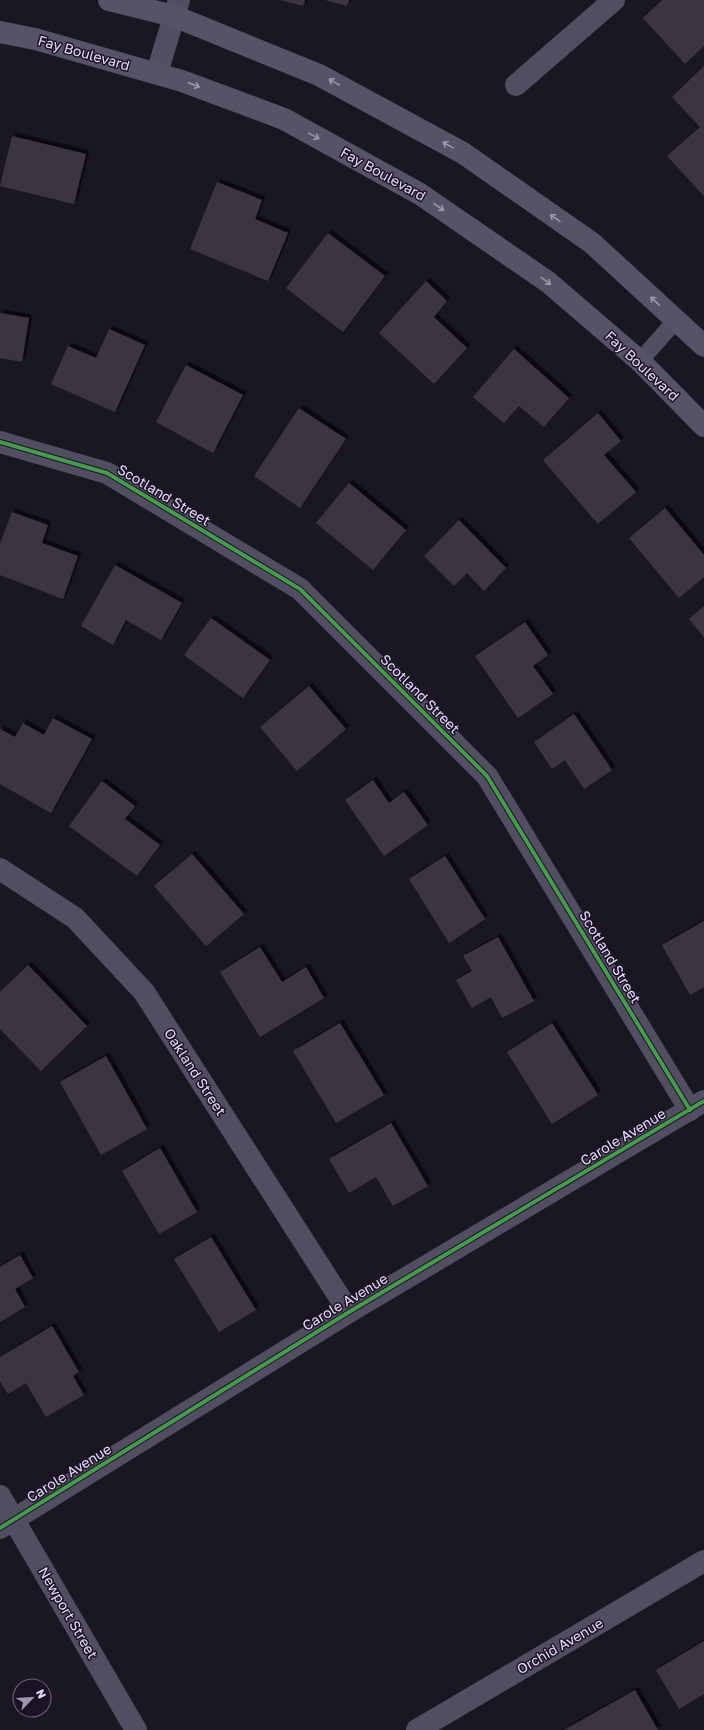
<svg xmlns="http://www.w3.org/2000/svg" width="704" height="1730" viewBox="0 0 704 1730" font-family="'Golos Text',sans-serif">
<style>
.building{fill:#3b3643;filter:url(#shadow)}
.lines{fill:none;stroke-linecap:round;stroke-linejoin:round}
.service{stroke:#524d61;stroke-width:17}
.minor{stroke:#524d61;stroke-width:22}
.secondary{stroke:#575267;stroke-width:22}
.cycleway-casing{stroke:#1a1326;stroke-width:6}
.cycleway{stroke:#469c4c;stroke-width:4}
.oneway{stroke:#9e97b0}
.labels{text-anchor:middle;stroke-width:3;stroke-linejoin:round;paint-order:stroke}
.street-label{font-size:14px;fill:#e6dcfa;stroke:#1a1326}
</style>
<defs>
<filter id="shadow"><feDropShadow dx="3.5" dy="-3.5" stdDeviation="0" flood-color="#0009"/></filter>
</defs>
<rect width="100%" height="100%" fill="#1b1722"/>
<g class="building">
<path d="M280,0H305L303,6Z"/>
<path d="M325,0H349L347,6Z"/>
<path d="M662,0H704V46L685,64L643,18Z"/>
<path d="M704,66V196L667,156L700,127L672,97Z"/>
<path d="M12,136L86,154L74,204L0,186Z"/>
<path d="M217,182L262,200L255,219L288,233L268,281L190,249Z"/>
<path d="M328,233L385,276L343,332L286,288Z"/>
<path d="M426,281L447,301L434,317L467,348L434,384L379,333Z"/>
<path d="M0,313L29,318L22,362L0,358Z"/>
<path d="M109,329L145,345L115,412L51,384L68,346L96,358Z"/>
<path d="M514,349L569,398L544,427L519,406L504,423L473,397Z"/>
<path d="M186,365L243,395L213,453L156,422Z"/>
<path d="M299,408L346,439L300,508L254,476Z"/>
<path d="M598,413L621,441L604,455L636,492L598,524L543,460Z"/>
<path d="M349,483L406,530L373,570L316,523Z"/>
<path d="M665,508L704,555V577L679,598L629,538Z"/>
<path d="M12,512L48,525L42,543L78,556L63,599L0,575V544Z"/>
<path d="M459,520L506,568L484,591L467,573L454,586L424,556Z"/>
<path d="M115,565L182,603L161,640L126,620L113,645L81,626Z"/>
<path d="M704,606V637L689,619Z"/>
<path d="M211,618L270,660L243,698L184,655Z"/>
<path d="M525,622L548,655L533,666L553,694L518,718L475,656Z"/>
<path d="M309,686L346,729L297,771L260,727Z"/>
<path d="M574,714L612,770L584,789L565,760L552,769L534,742Z"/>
<path d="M53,718L92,739L51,813L0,784V729L15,737L23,723L44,735Z"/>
<path d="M373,780L389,803L404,792L428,825L384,856L345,800Z"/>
<path d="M102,781L135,806L125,819L160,845L137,876L69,826Z"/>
<path d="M192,854L244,914L206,946L154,886Z"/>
<path d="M445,856L485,919L449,943L409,879Z"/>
<path d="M704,921V987L690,995L662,945Z"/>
<path d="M498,937L534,1001L502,1018L491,997L472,1008L456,980L472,971L463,956Z"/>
<path d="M260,947L282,982L306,967L324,998L260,1037L220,972Z"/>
<path d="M28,965L87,1026L41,1071L0,1029V992Z"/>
<path d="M340,1023L384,1095L336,1123L293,1051Z"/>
<path d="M552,1023L598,1095L552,1124L507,1052Z"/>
<path d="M106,1056L147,1129L101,1155L60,1082Z"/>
<path d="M391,1123L428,1186L393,1206L376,1177L349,1193L329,1159Z"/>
<path d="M160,1148L197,1212L159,1234L122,1171Z"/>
<path d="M211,1237L256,1310L219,1332L174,1259Z"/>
<path d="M20,1255L33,1278L15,1289L25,1307L0,1322V1267Z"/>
<path d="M52,1326L79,1372L73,1376L84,1395L46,1417L26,1383L8,1394L0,1381V1357Z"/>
<path d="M704,1641V1694L679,1709L656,1670Z"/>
<path d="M635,1690L658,1730H564Z"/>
</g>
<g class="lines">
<path class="service" d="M640,361L676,320"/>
<g class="minor">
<path d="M157,73L179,0"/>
<path d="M516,85L614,0"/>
<path d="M0,442L107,473L300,589L487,776L690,1110"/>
<path d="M0,869L75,918L144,992L349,1312"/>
<path d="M0,1496L136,1730"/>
<path d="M0,1528L349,1312L704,1101"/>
<path d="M417,1730L704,1561"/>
</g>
<g class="secondary">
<path d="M109,0L174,16L319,75L463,153L592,243L704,346"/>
<path d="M0,32L35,39L182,81L284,119L420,194L548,282L640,361L704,426"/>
</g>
<defs>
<g id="cycleway">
<path d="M0,442L107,473L300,589L487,776L690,1110"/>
<path d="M0,1528L349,1312L704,1101"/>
</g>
</defs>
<use href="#cycleway" class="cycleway-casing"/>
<use href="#cycleway" class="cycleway"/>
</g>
<defs><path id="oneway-shaft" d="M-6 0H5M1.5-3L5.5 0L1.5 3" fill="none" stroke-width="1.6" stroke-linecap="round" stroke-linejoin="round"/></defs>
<g class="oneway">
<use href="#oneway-shaft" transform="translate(334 82) rotate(-151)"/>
<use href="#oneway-shaft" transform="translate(194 85) rotate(21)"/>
<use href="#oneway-shaft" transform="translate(314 136) rotate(29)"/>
<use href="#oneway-shaft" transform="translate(448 145) rotate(-151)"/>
<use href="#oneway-shaft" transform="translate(439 207) rotate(35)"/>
<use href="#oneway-shaft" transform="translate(555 218) rotate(-145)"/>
<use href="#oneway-shaft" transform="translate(546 281) rotate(36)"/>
<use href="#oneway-shaft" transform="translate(655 301) rotate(-137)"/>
</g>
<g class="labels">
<g class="street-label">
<text transform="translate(84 53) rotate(16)" y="5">Fay Boulevard</text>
<text transform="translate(383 174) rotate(29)" y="5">Fay Boulevard</text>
<text transform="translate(642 366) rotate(43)" y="5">Fay Boulevard</text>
<text transform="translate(164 495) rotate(31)" y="5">Scotland Street</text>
<text transform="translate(420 694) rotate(45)" y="5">Scotland Street</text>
<text transform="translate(610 957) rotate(59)" y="5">Scotland Street</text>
<text transform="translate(195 1072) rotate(57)" y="5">Oakland Street</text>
<text transform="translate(623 1137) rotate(-31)" y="5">Carole Avenue</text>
<text transform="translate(345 1302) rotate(-31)" y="5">Carole Avenue</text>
<text transform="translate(69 1473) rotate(-32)" y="5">Carole Avenue</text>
<text transform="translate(68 1613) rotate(60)" y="5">Newport Street</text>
<text transform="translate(560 1646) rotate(-30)" y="5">Orchid Avenue</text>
</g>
</g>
<g transform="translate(32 1698) rotate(65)"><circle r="19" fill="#1a1326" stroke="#6c637b"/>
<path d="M0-3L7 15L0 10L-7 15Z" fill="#9f97ae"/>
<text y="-6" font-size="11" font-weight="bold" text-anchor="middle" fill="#e6dcfa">N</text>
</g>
</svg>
